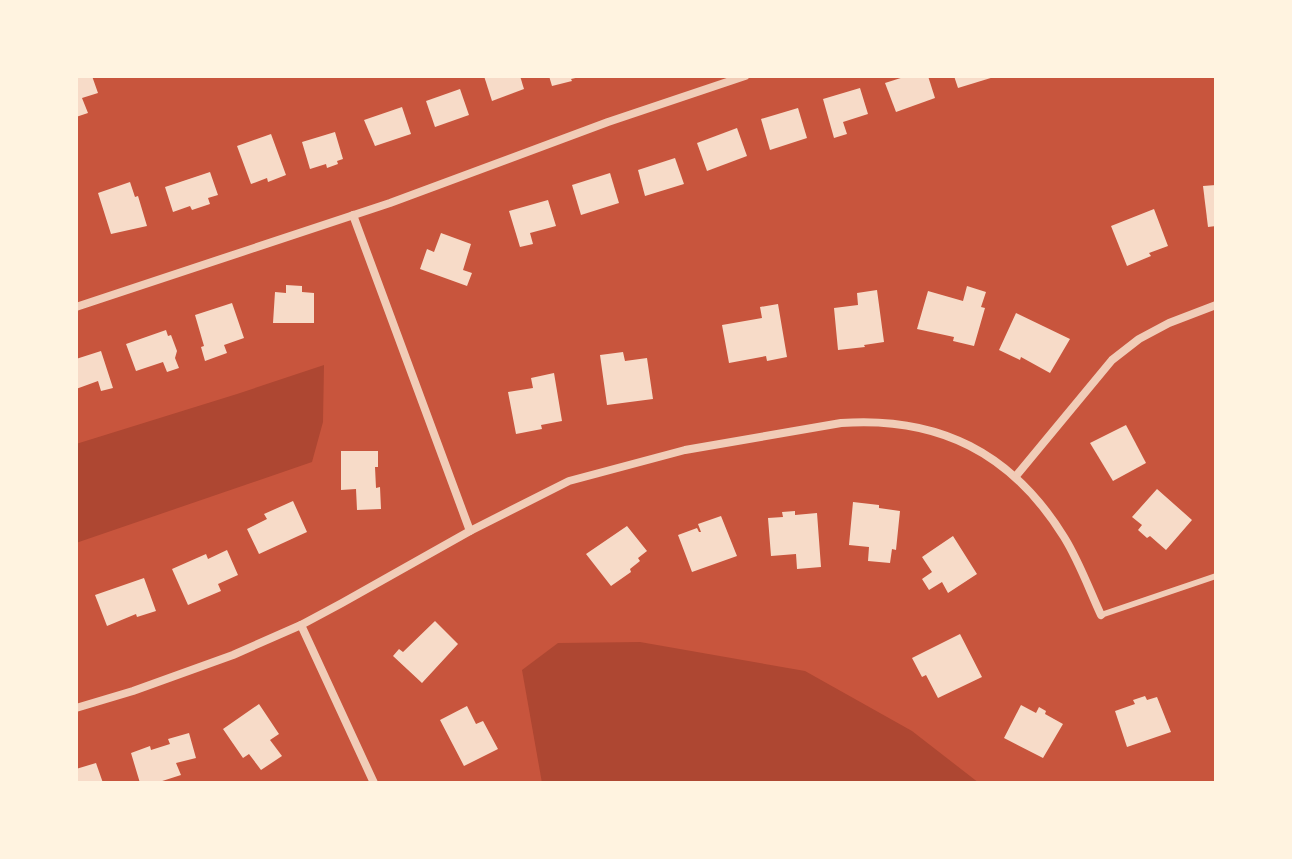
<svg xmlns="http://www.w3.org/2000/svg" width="1292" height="859" viewBox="0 0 1292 859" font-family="Rubik,sans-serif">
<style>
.green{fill:#ae4732}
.building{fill:#f7dbc8}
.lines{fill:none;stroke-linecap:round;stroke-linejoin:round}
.service{stroke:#f1ccb7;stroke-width:6}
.minor{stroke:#f1ccb7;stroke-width:8}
</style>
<rect width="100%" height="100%" fill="#c8553d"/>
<g class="green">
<path d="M324,365L323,422L312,462L76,543V444L237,394Z"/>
<path d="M640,642L805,671L912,731L979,783H542L522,670L558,643Z"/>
</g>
<g class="building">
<path d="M76,76H92L98,93L82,98L88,113L76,117Z"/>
<path d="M484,76H520L524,89L492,101Z"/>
<path d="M549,76H579L580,77L571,79L572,81L552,86Z"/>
<path d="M907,76H928L935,98L896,112L885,83Z"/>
<path d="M954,76H994V77L958,88Z"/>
<path d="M860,88L868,114L843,122L847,134L834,138L823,99Z"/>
<path d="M460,89L469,115L435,127L426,101Z"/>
<path d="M402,107L411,134L375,146L364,120Z"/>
<path d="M798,108L807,138L770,150L761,119Z"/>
<path d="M737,128L747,156L707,171L697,143Z"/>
<path d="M335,132L343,159L337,161L338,164L327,168L326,164L310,169L302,142Z"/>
<path d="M271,134L286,175L268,182L267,178L251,184L237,146Z"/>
<path d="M675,158L684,184L645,196L638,170Z"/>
<path d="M210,172L218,195L208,198L210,204L192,210L190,206L173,212L165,187Z"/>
<path d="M610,173L619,203L581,215L572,185Z"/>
<path d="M130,182L135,197L138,196L147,226L111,234L98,193Z"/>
<path d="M1216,185V226L1208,227L1203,186Z"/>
<path d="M548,200L556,226L530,233L533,244L520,247L509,211Z"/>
<path d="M1154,209L1168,246L1149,253L1151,256L1127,266L1111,226Z"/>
<path d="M441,233L471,244L463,270L472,273L467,286L420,269L427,249L434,252Z"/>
<path d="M286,285L302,286V292L314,293V323H273L275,292L286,293Z"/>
<path d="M967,286L986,292L981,307L985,308L974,346L953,341L954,337L917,329L928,291L963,301Z"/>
<path d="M877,290L884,342L864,345L865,347L838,350L834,308L858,305L857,293Z"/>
<path d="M232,303L244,338L224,345L227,353L205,361L201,347L204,346L195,315Z"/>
<path d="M778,304L787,357L767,361L766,356L729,363L722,325L762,318L760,307Z"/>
<path d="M1016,313L1070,339L1050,373L1021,357L1020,360L999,350Z"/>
<path d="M166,330L168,336L171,335L177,351L175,358L179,368L167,372L163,362L136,371L126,344Z"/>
<path d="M101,351L113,388L101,391L98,381L76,389V359Z"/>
<path d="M623,352L625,361L647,358L653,399L607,405L600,355Z"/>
<path d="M554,373L562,421L541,425L542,429L516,434L508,392L533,388L531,378Z"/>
<path d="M1126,425L1146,463L1113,481L1090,443Z"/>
<path d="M341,451H378V467H375L376,488L380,487L381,509L357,510L356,489L341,490Z"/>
<path d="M1157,489L1192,520L1166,550L1150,536L1147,538L1138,530L1142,525L1132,517Z"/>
<path d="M293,501L307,532L259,554L247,529L267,519L264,514Z"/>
<path d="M853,502L879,505V508L900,511L896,550L892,549L890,563L868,561L869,547L849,545Z"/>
<path d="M795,511V515L817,513L821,567L797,569L796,554L771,556L768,518L783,517L782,512Z"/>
<path d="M721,516L737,556L692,572L678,535L697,528L699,532H701L698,524Z"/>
<path d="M627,526L647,551L638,558L640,561L630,569L631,572L611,586L586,554Z"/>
<path d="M953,536L977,574L948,593L942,582L929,590L922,579L932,572L922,557Z"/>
<path d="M227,550L238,575L218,584L221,591L188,605L172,569L206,554L208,559Z"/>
<path d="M144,578L156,611L137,617L136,614L107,626L95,595Z"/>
<path d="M435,621L458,644L422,683L393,656L399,649L403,652Z"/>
<path d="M960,634L982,677L938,698L926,675L922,677L912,658Z"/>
<path d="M1145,696L1147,700L1157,697L1171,732L1127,747L1115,711L1135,704L1133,700Z"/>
<path d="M259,704L279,734L270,740L282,756L261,770L249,754L243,758L223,729Z"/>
<path d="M1021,705L1036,713L1039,707L1046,711L1045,714L1063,724L1043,758L1004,738Z"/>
<path d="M467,706L476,724L483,721L498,749L464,766L440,720Z"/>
<path d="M189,733L196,758L176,763L181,775L156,783H140L131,753L150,746L151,750L170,744L168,739Z"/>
<path d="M96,763L103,783H76V769Z"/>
</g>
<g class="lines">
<path class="service" d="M1101,615L1216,576"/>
<g class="minor">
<path d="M353,215L470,531"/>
<path d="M76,307L390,203L608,122L745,76"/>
<path d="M1016,476L1112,360L1139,339L1169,323L1216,305"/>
<path d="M301,625L374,783"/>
<path d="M76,708L133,691L233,655L301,625L342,603L470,531L569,481L685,450L841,423C939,416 1012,453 1064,537C1079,561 1089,589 1101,615"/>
</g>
</g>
<rect width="1292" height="859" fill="none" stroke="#fff3e0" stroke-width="156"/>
</svg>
